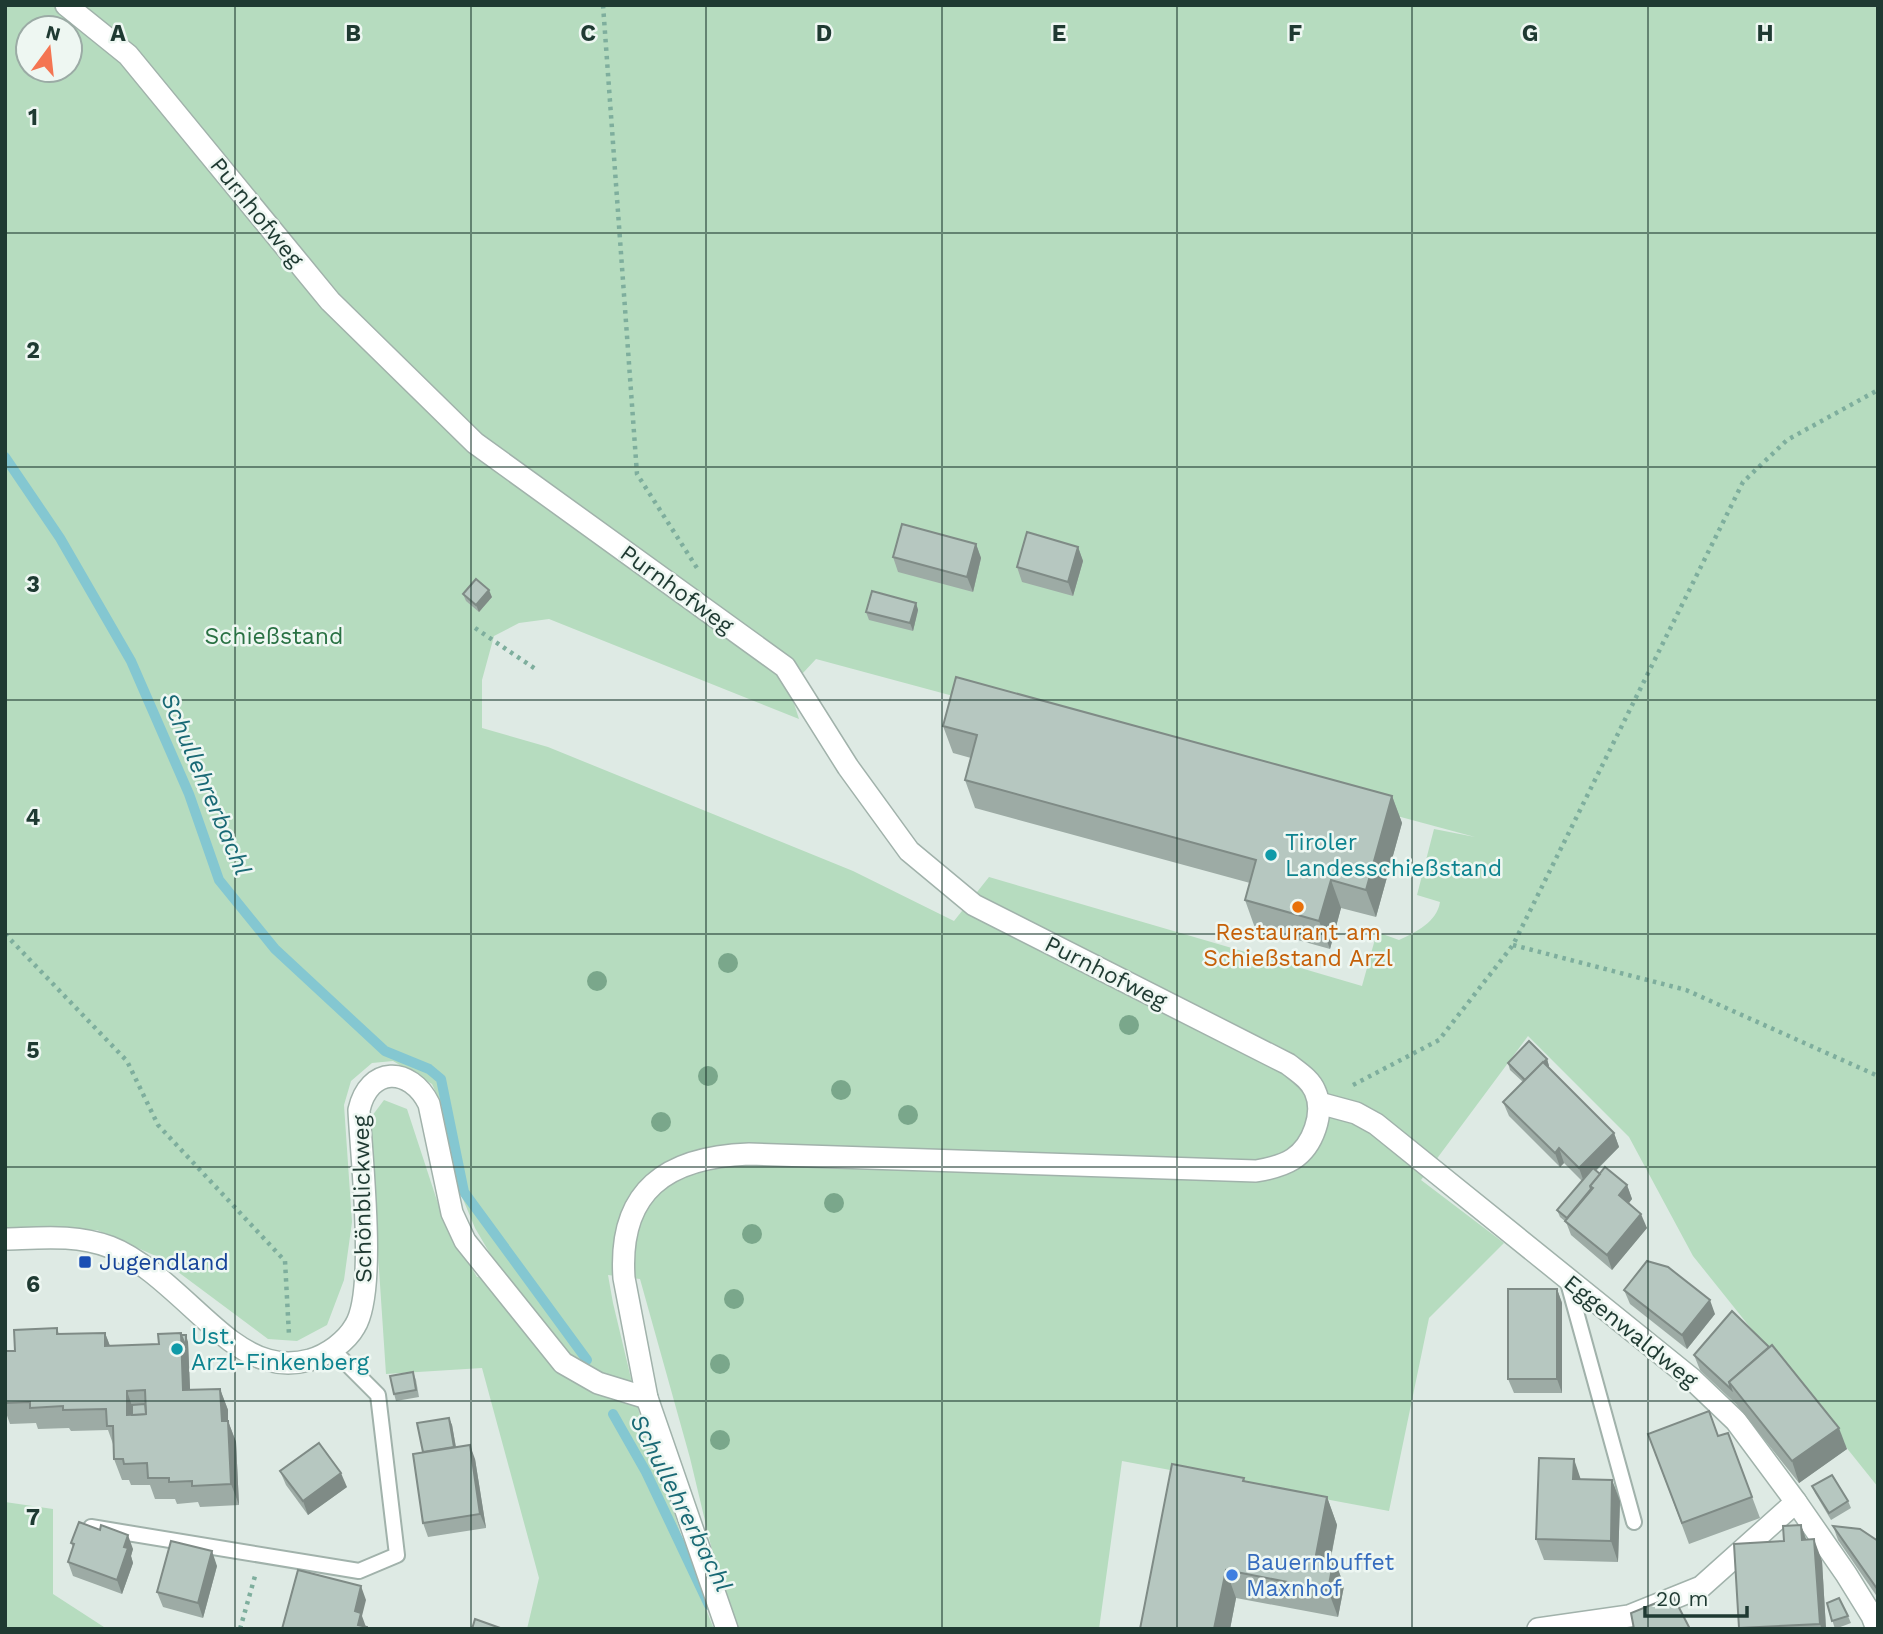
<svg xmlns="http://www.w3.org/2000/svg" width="1883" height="1634" viewBox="0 0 1883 1634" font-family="'Work Sans',sans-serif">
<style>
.green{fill:#b6dcbf;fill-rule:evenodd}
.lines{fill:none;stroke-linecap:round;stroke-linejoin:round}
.stream{stroke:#84c7d1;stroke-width:10}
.service-casing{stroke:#a1b2ab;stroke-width:18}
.minor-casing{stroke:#a1b2ab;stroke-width:24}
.path{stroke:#7eae9d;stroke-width:4.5;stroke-dasharray:3.5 5;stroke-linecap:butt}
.service{stroke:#fff;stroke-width:14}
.minor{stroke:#fff;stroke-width:21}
.tree{fill:#7aa78b}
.wall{fill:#9daba5}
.shaded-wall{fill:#7f8b86}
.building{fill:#b6c7c0;stroke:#7f8b86;stroke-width:2;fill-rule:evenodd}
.grid{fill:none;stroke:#1f3a32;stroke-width:2;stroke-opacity:0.55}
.culture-dot{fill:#0f9aa8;stroke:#eef7f2;stroke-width:2.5}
.food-dot{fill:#e8710a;stroke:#eef7f2;stroke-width:2.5}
.transit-dot{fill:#1a4fb4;stroke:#eef7f2;stroke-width:2.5}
.shop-dot{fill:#3f7fe0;stroke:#eef7f2;stroke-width:2.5}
.labels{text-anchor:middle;stroke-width:5;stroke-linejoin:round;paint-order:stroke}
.street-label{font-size:23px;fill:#1f3a32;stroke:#eef7f2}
.park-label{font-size:23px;fill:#297143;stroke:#eef7f2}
.culture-label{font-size:23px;fill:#0d838f;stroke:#eef7f2;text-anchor:start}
.food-label{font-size:23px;fill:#c56008;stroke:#eef7f2}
.transit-label{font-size:23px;fill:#164399;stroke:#eef7f2;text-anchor:start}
.shop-label{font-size:23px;fill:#366cbe;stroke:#eef7f2;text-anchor:start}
.water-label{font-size:24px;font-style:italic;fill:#196975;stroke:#eef7f2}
.grid-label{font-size:23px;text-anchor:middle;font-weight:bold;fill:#1f3a32;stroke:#eef7f2;stroke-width:5;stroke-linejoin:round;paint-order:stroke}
</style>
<rect width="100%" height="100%" fill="#deeae4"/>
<g class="green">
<path d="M5,5H1878V1487L1693,1256L1629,1137L1528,1036L1421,1180L1504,1243L1429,1318L1389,1511L1122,1461L1099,1629H738L717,1571L690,1458L640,1279L608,1275L613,1303L644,1433L655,1452L699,1592L714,1629H527L539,1578L482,1368L386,1374L369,1120L384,1100L407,1109L444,1222L477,1277L502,1274L475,1228L453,1175L441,1104L432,1084L393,1061L372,1063L351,1081L344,1105L352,1222L344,1280L327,1325L297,1341L268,1339L158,1257L97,1230L5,1231ZM28,28H70V70H28ZM549,619L799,719L789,688L816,659L1475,837L1434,829L1417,895L1440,902C1437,922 1416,932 1399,940L1377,932L1362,986L989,877L954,921L853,871L548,747L482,728V680L494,636L519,623Z"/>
<path d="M5,1502L53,1509V1594L107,1629H5Z"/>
</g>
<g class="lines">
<g class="stream">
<path d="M5,457L60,538L131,661L189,794L219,880L275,949L385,1051L429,1069L441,1079L464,1192L587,1360"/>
<path d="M613,1414L646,1472L709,1605"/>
</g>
<defs>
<g id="service">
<path d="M1567,1279L1634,1522"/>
<path d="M91,1527L359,1571L397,1555L378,1395L333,1350"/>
</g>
<g id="minor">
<path d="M66,5L128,55L330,301L475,443L785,667L848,767L909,851L974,905L1288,1064C1298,1072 1310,1079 1315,1091C1325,1113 1313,1146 1293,1159C1282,1166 1268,1169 1256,1171L749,1154C667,1157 618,1190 624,1278L647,1398L727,1629"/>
<path d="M1319,1103L1356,1113L1376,1124L1692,1379L1736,1421L1796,1502L1846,1574L1872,1616L1877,1629"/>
<path d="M5,1239C41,1238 76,1234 110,1247C152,1263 195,1314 231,1341C256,1359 279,1368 310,1360C327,1355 346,1342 355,1326C377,1291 361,1155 359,1110C369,1066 410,1066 429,1104L452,1213L465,1241L563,1363L598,1383L647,1398"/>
<path d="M1538,1629L1629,1616L1701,1587L1796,1502"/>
</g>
</defs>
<use href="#service" class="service-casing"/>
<use href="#minor" class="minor-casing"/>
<g class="path">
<path d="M603,5L637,474L697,568"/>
<path d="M475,628L537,670"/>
<path d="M5,934L127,1061L158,1125L285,1261L289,1335"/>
<path d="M1513,945L1686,990L1878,1076"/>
<path d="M1353,1085L1439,1040L1513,945L1743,482L1787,440L1878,390"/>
<path d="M240,1629L255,1576"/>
</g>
<use href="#service" class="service"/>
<use href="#minor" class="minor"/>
</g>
<g class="tree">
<circle cx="728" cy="963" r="10"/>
<circle cx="597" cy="981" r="10"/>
<circle cx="1129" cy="1025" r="10"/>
<circle cx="708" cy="1076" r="10"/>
<circle cx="841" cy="1090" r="10"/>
<circle cx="908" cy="1115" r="10"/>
<circle cx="661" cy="1122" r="10"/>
<circle cx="834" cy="1203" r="10"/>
<circle cx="752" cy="1234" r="10"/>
<circle cx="734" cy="1299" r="10"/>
<circle cx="720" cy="1364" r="10"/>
<circle cx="720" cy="1440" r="10"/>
</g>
<g class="wall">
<path d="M976,544L981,558L973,592L898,572L893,557Z"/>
<path d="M1078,547L1083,561L1073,596L1022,582L1017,567Z"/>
<path d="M463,594L492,597L479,612L466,601Z"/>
<path d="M916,603L918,610L913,631L869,620L866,612Z"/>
<path d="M943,726L1392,796L1402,823L1376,917L1341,908L1330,949L1255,928L1245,900L1250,883L975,808L965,780L971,758L953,753Z"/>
<path d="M1547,1059L1549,1066L1548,1068L1614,1133L1619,1147L1596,1171L1600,1174L1627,1185L1632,1199L1629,1203L1647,1228L1612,1270L1571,1235L1566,1222L1560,1217L1557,1210L1582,1181L1564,1163L1560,1167L1509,1116L1503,1102L1523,1082L1510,1070L1508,1063Z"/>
<path d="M1557,1289L1562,1303V1393H1514L1508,1379Z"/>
<path d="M1624,1290L1715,1314L1687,1349L1630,1304Z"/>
<path d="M57,1328L59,1334L105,1333L110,1346L159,1344L181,1335L188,1342L190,1390L220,1389L228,1410V1421L236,1442L239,1505L200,1507L198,1502L177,1504L175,1499H155L150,1485H131L129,1480H122L114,1459L113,1444L108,1430L71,1431L69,1428L38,1429L36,1423L10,1424L5,1410V1351H15Z"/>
<path d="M1694,1355L1847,1449L1799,1483L1736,1404L1700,1370Z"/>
<path d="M413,1372L416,1380L419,1397L396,1401L394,1394Z"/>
<path d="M449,1418L452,1425L456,1447L475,1459L486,1528L428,1537L423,1523V1452Z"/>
<path d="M1728,1433L1760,1518L1689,1544L1648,1434L1718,1436Z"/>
<path d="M280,1471L347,1487L308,1515L286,1485Z"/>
<path d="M1244,1478L1245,1482L1327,1497L1337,1525L1331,1558H1334L1344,1586L1338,1617L1236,1598L1230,1629H1140Z"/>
<path d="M1581,1479L1612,1480L1620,1501L1618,1562L1544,1560L1536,1539Z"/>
<path d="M1812,1486L1848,1501L1851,1508L1831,1520L1815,1493Z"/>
<path d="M1801,1525L1806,1540L1822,1561L1826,1629H1739L1784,1541Z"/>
<path d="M1833,1526L1878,1541V1598L1838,1540Z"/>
<path d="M100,1530L133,1549L131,1556L133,1563L122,1594L73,1576L68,1562L73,1547L71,1543Z"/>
<path d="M217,1566L203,1618L163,1607L157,1592Z"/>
<path d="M1827,1603L1848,1616L1851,1623L1835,1629Z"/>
</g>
<g class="shaded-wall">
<path d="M976,544L981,558L973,592L967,577Z"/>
<path d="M1078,547L1083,561L1073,596L1068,582Z"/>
<path d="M489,590L492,597L479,612L476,605Z"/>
<path d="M916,603L918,610L913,631L910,623Z"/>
<path d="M1392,796L1402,823L1376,917L1366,890Z"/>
<path d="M1331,880L1341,908L1330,949L1319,921Z"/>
<path d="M1547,1059L1549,1066L1528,1088L1525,1081Z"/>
<path d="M1614,1133L1619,1147L1584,1182L1579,1168Z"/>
<path d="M1559,1148L1564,1163L1560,1167L1555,1153Z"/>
<path d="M1627,1185L1632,1199L1624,1209L1619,1195Z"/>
<path d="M1641,1214L1647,1228L1612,1270L1607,1255Z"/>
<path d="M1557,1289L1562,1303V1393L1557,1379Z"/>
<path d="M1710,1300L1715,1314L1687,1349L1682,1335Z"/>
<path d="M105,1333L113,1354L105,1346Z"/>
<path d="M181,1333L186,1347V1335L188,1342L191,1411L183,1390Z"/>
<path d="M220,1389L228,1410V1421L236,1442L239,1505L231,1484L222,1421Z"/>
<path d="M127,1391L134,1412L135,1429L127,1415Z"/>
<path d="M449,1418L452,1425L457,1454L454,1447Z"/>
<path d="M1839,1428L1847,1449L1799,1483L1792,1461Z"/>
<path d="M470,1445L475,1459L486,1528L480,1514Z"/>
<path d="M1574,1459L1581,1480L1573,1479Z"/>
<path d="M341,1473L347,1487L308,1515L303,1501Z"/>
<path d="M1612,1480L1620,1501L1618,1562L1611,1541Z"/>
<path d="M1327,1497L1337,1525L1326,1582L1316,1555Z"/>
<path d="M1801,1525L1809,1547L1802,1540Z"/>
<path d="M128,1535L133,1549L131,1556L133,1563L122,1594L117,1580L124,1547Z"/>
<path d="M1814,1539L1822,1561L1826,1629H1822L1820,1624Z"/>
<path d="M212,1551L217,1566L203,1618L198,1603Z"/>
<path d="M1334,1558L1344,1586L1338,1617L1328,1590Z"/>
<path d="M1226,1570L1236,1598L1230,1629H1214Z"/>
<path d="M361,1586L366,1600L362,1616L366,1627L360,1629L355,1611Z"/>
</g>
<g class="building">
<path d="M902,524L976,544L967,577L893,557Z"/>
<path d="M1027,532L1078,547L1068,582L1017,567Z"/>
<path d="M476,579L489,590L476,605L463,594Z"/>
<path d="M872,591L916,603L910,623L866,612Z"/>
<path d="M956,677L1392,796L1366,890L1331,880L1319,921L1245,900L1256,860L965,780L977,735L943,726Z"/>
<path d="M1529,1041L1547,1059L1525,1080L1508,1063Z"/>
<path d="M1543,1062L1614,1133L1579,1168L1559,1148L1555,1153L1503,1102Z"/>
<path d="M1605,1167L1627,1185L1619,1195L1641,1214L1607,1255L1565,1221L1593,1188L1590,1186Z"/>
<path d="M1593,1168L1600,1174L1590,1186L1591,1189L1567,1218L1557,1210Z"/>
<path d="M1647,1261L1668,1267L1710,1300L1682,1335L1624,1290Z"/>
<rect x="1508" y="1289" width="49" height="90"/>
<path d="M1732,1311L1769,1347L1729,1382L1731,1389L1694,1355Z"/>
<path d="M57,1328V1334L105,1333V1346L159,1344L158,1334L181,1333L183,1390L220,1389L222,1421H228L231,1484L192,1486V1481L169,1482V1478H148L147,1463L124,1464L123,1459H114L113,1426H107L106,1409L63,1410V1406L30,1408V1402L5,1403V1351H15L14,1330ZM145,1390L146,1414L127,1415V1391Z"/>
<path d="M181,1335H186V1347Z"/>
<path d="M1772,1345L1839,1428L1792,1461L1729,1382Z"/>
<path d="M413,1372L416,1390L394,1394L390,1376Z"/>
<path d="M145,1404L146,1414L132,1415V1405Z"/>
<path d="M1709,1411L1718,1436L1728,1433L1752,1497L1682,1523L1648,1434Z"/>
<path d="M449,1418L454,1447L423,1452L417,1423Z"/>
<path d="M319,1443L341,1473L303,1501L280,1471Z"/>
<path d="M470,1445L480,1514L423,1523L413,1454Z"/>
<path d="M1539,1458L1574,1459L1573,1479L1612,1480L1611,1541L1536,1539Z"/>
<path d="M1172,1464L1244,1478L1243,1481L1327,1497L1316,1555L1334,1558L1328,1590L1226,1570L1214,1629H1140Z"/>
<path d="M1832,1475L1848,1501L1829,1513L1812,1486Z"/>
<path d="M79,1522L100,1530L101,1525L128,1535L124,1547L128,1548L117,1580L68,1562L74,1544L71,1543Z"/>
<path d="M1801,1525L1802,1540L1814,1539L1820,1624L1739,1628L1734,1544L1784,1541L1783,1526Z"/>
<path d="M1833,1526L1860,1529L1878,1541V1590Z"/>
<path d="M171,1541L212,1551L198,1603L157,1592Z"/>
<path d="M298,1570L361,1586L355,1611L361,1613L358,1625L367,1627V1629H282Z"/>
<path d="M1673,1596L1690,1629H1634L1631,1613Z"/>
<path d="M1839,1598L1848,1616L1832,1621L1827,1603Z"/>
<path d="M475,1619L503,1629H472Z"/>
</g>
<path class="grid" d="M235,5V1629M471,5V1629M706,5V1629M942,5V1629M1177,5V1629M1412,5V1629M1648,5V1629M5,233H1878M5,467H1878M5,700H1878M5,934H1878M5,1167H1878M5,1401H1878"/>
<g class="culture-dot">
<circle cx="1271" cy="855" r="7"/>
<circle cx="177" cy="1349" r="7"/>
</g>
<circle class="food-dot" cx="1298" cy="907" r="7"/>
<rect class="transit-dot" x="78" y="1255" width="14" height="14" rx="3.5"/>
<circle class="shop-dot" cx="1232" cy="1575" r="7"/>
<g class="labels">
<g class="street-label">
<text transform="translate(257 212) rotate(51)" y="8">Purnhofweg</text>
<text transform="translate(677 589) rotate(36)" y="8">Purnhofweg</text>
<text transform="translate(1106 972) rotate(27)" y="8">Purnhofweg</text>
<text transform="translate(362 1199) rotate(-91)" y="8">Schönblickweg</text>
<text transform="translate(1631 1331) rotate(39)" y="8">Eggenwaldweg</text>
</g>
<g class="park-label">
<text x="274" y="644">Schießstand</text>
</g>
<g class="culture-label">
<text x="1285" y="850">Tiroler<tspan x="1285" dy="26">Landesschießstand</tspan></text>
<text x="191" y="1344">Ust.<tspan x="191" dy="26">Arzl-Finkenberg</tspan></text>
</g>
<g class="food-label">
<text x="1298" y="940">Restaurant am<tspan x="1298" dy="26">Schießstand Arzl</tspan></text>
</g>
<g class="transit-label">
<text x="99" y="1270">Jugendland</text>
</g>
<g class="shop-label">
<text x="1246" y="1570">Bauernbuffet<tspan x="1246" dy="26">Maxnhof</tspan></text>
</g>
<g class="water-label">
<text transform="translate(206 784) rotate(67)" y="8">Schullehrerbachl</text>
<text transform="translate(681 1503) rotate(63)" y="8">Schullehrerbachl</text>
</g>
</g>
<g class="grid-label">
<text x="118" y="41">A</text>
<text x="353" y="41">B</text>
<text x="588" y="41">C</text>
<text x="824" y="41">D</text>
<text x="1059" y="41">E</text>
<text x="1295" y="41">F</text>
<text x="1530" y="41">G</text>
<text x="1765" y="41">H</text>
<text x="33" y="125">1</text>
<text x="33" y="358">2</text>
<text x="33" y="592">3</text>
<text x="33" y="825">4</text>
<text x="33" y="1058">5</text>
<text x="33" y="1292">6</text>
<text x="33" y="1525">7</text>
</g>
<rect width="1883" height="1634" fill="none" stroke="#1f3a32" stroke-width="14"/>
<g transform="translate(49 49) rotate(15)"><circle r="33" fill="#eef7f2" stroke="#9baba5" stroke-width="2"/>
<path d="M0-5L12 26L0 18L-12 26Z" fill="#f47552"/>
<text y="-10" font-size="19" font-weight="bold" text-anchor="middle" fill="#1f3a32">N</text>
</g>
<path d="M1645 1606v10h102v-10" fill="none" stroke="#1f3a32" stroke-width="3.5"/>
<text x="1656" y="1606" font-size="21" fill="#1f3a32" stroke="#eef7f2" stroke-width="5" paint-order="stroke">20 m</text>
</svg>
